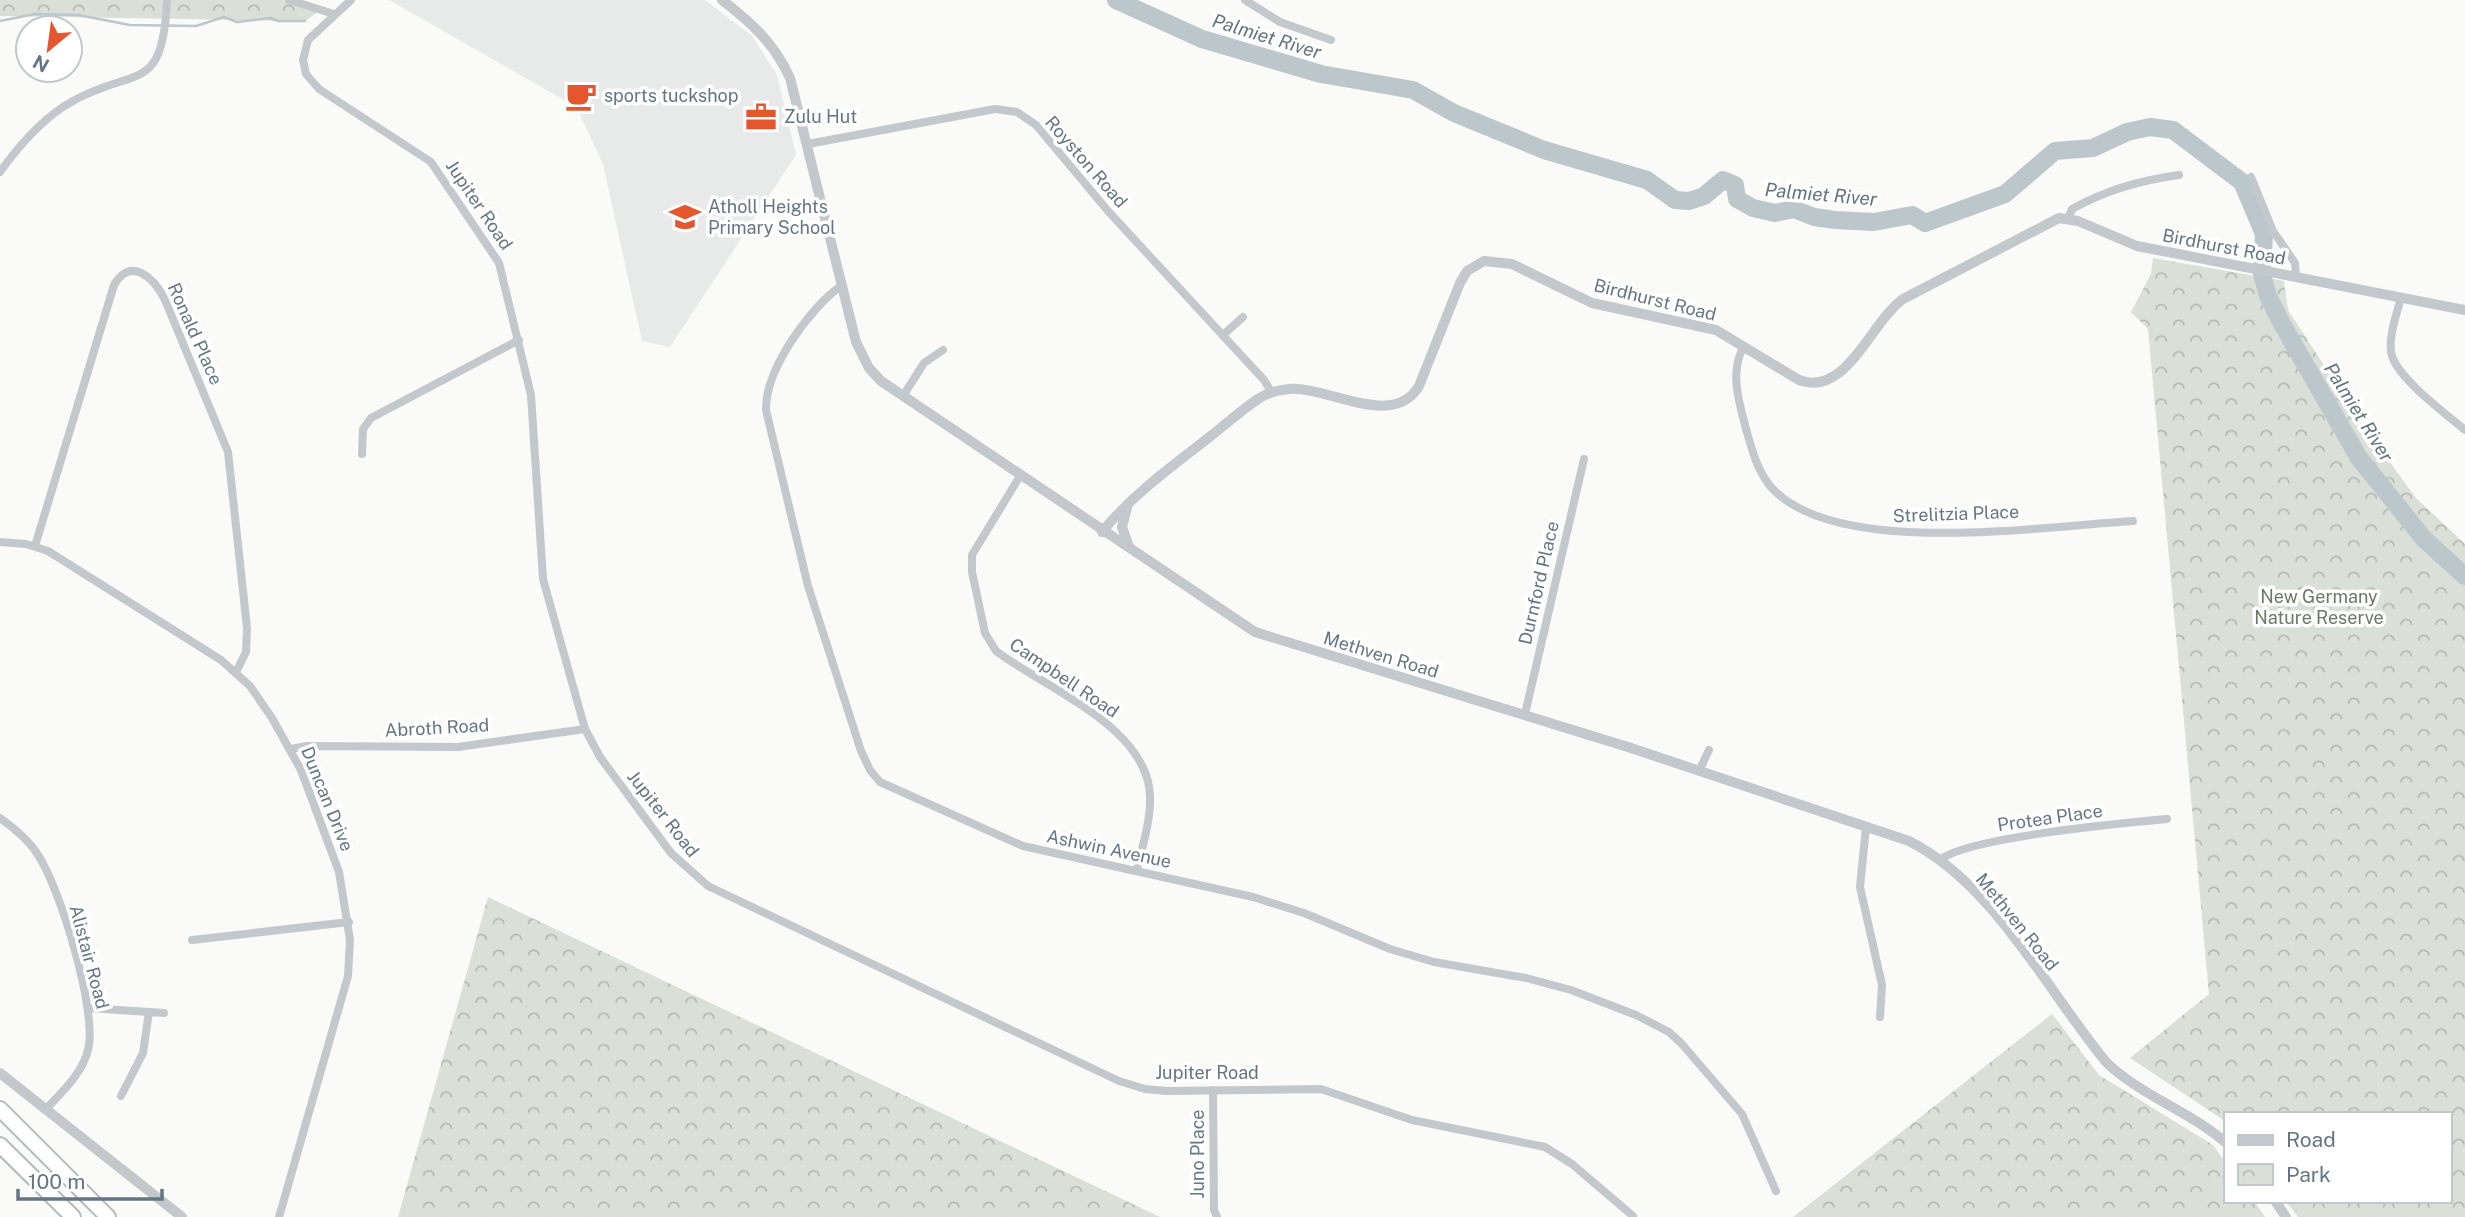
<svg xmlns="http://www.w3.org/2000/svg" width="2465" height="1217" viewBox="0 0 2465 1217" font-family="'Public Sans',sans-serif">
<style>
.built{fill:#e8e9e9}
.park{fill:url(#park-crowns)}
.lines{fill:none;stroke-linecap:round;stroke-linejoin:round}
.stream{stroke:#bbc7cb;stroke-width:2.5}
.river{stroke:#bbc7cb;stroke-width:18}
.motorway-casing{stroke:#b4b9bd;stroke-width:18}
.minor{stroke:#c3c8cc;stroke-width:8}
.tertiary{stroke:#c3c8cc;stroke-width:10}
.motorway{stroke:#fff;stroke-width:14}
.labels{text-anchor:middle;stroke-width:7;stroke-linejoin:round;paint-order:stroke}
.poi-label{font-size:18px;fill:#657683;stroke:#fff;text-anchor:start}
.street-label{font-size:18px;fill:#657683;stroke:#fff}
.park-label{font-size:18px;fill:#687a64;stroke:#fff}
.water-label{font-size:19px;font-style:italic;fill:#60757c;stroke:#fff}
</style>
<defs>
<pattern id="park-crowns" width="20" height="18" patternUnits="userSpaceOnUse" patternTransform="scale(1.75)"><rect width="20" height="18" fill="#dadfd7"/><path d="M2 6a3 3 0 1 1 6 0M12 15a3 3 0 1 1 6 0" fill="none" stroke="#b4b9b4"/></pattern>
</defs>
<rect width="100%" height="100%" fill="#fafaf8"/>
<path class="built" d="M389,0H705L752,36L777,75L796,155L670,347L642,341L603,164L580,115L562,99Z"/>
<g class="park">
<path d="M0,0H283L322,9L305,21L0,16Z"/>
<path d="M2153,258L2284,281L2288,310L2365,428L2416,498L2465,544V1217H2298L2286,1201H2449V1114H2225V1121L2130,1058L2209,994L2148,329L2131,312L2151,274Z"/>
<path d="M488,897L1160,1217H398Z"/>
<path d="M2052,1014L2099,1075L2213,1145L2225,1162V1201H2254L2265,1217H1793Z"/>
</g>
<g class="lines">
<path class="stream" d="M0,21L35,14L78,15L130,25L196,26L224,17L237,22L270,18L278,21H305"/>
<path class="river" d="M1116,0L1202,39L1321,74L1413,90L1454,113L1544,150L1647,180L1675,200L1689,201L1704,196L1723,180L1735,185L1737,199L1753,208L1775,213L1794,209L1814,217L1835,220L1874,222L1912,215L1925,223L2005,194L2055,151L2093,148L2127,132L2150,127L2173,130L2242,182L2264,234L2262,274L2268,296L2282,324L2359,458L2424,539L2465,576"/>
<defs>
<g id="motorway">
<path d="M0,1109L108,1217"/>
<path d="M0,1145L73,1217"/>
</g>
</defs>
<use href="#motorway" class="motorway-casing"/>
<g class="minor">
<path d="M289,0L334,14"/>
<path d="M351,0L308,40L303,60L306,74L319,89L431,162L499,263L531,395L543,579L585,729L600,757L671,853L708,886L1119,1081L1145,1089L1167,1091L1321,1089L1412,1120L1545,1147L1572,1164L1633,1216"/>
<path d="M1245,0L1280,22L1331,40"/>
<path d="M808,144L995,109L1017,112L1036,125L1108,211L1264,380L1272,393"/>
<path d="M0,172C18,147 45,116 73,101C136,66 163,95 167,0"/>
<path d="M2251,177L2273,231L2295,263L2296,276"/>
<path d="M2068,219L2072,209C2106,190 2141,180 2179,175"/>
<path d="M842,285C810,308 765,369 766,410L808,586L861,751L870,770L880,782L1023,846L1253,897L1304,913L1390,949L1434,962L1526,978L1571,990L1636,1015L1669,1032L1681,1043L1742,1114L1776,1191"/>
<path d="M2401,297C2397,314 2387,339 2392,356C2399,379 2446,414 2465,430"/>
<path d="M1223,335L1243,317"/>
<path d="M1744,346C1729,372 1739,402 1746,429C1752,449 1757,471 1771,487C1835,559 2044,526 2133,521"/>
<path d="M903,396L924,363L943,350"/>
<path d="M362,454L363,429L371,418L519,340"/>
<path d="M1020,476L972,555V572L985,633L996,651C1045,688 1148,727 1150,796C1151,820 1142,847 1137,870"/>
<path d="M0,542L26,544L48,551L221,660L250,686L272,718L301,770L339,872L350,940L348,976L279,1217"/>
<path d="M35,546L114,285C131,255 155,279 165,300L228,452L247,628L246,652L236,672"/>
<path d="M1525,714L1584,459"/>
<path d="M291,749L307,746L458,747L585,729"/>
<path d="M1699,771L1709,750"/>
<path d="M0,818C14,828 29,840 38,855C60,888 98,1012 88,1050C82,1074 62,1092 45,1110"/>
<path d="M1866,827L1860,887L1882,985L1880,1017"/>
<path d="M1941,859C1971,837 2123,823 2167,819"/>
<path d="M192,940L349,922"/>
<path d="M89,1008L164,1013"/>
<path d="M1213,1090L1214,1210L1217,1217"/>
<path d="M121,1096L143,1053L149,1012"/>
</g>
<g class="tertiary">
<path d="M722,0C752,23 774,43 790,78L856,342L869,368L881,381L1255,632L1628,747L1909,841C1994,884 2046,989 2106,1062C2140,1095 2189,1111 2225,1142"/>
<path d="M1128,504L1122,527L1129,547"/>
<path d="M1102,532C1131,496 1171,467 1207,439C1224,426 1240,411 1258,399C1267,393 1278,390 1289,389C1328,386 1393,430 1419,386L1460,283L1467,271L1484,261L1512,264L1592,303L1716,330L1799,380C1846,398 1870,323 1903,299L2059,218L2078,221L2137,246L2465,310"/>
<path d="M0,1073L182,1217"/>
<path d="M2275,1201L2286,1217"/>
</g>
<use href="#motorway" class="motorway"/>
</g>
<defs>
<symbol id="cafe-bare" viewBox="-9 -9 18 18"><path d="M-5.5-4.5H6V0H3Q3 3.5 0 3.5H-2.5Q-5.5 3.5-5.5 0ZM3-3.2v2h1.7v-2ZM-6 4.5H4V6H-6Z" fill="#e4572e" stroke="#fff" stroke-width="2.5" paint-order="stroke"/></symbol>
<symbol id="office-bare" viewBox="-9 -9 18 18"><path d="M-6-3h4V-5.5h4V-3h4V5H-6ZM-1-4.5V-3h2v-1.5ZM-6 0V1H6V0Z" fill="#e4572e" stroke="#fff" stroke-width="2.5" paint-order="stroke"/></symbol>
<symbol id="school-bare" viewBox="-9 -9 18 18"><path d="M0-5L7-2L0 1L-7-2ZM-4 1L0 2.5L4 1V4Q0 6-4 4Z" fill="#e4572e" stroke="#fff" stroke-width="2.5" paint-order="stroke"/></symbol>
</defs>
<g fill-rule="evenodd">
<use href="#cafe-bare" x="559" y="74" width="44" height="44"/>
<use href="#office-bare" x="739" y="95" width="44" height="44"/>
<use href="#school-bare" x="663" y="195" width="44" height="44"/>
</g>
<g class="labels">
<g class="poi-label">
<text x="604" y="102">sports tuckshop</text>
<text x="784" y="123">Zulu Hut</text>
<text x="708" y="213">Atholl Heights<tspan x="708" dy="21">Primary School</tspan></text>
</g>
<g class="street-label">
<text transform="translate(1086 162) rotate(49)" y="6">Royston Road</text>
<text transform="translate(479 205) rotate(56)" y="6">Jupiter Road</text>
<text transform="translate(2224 247) rotate(11)" y="6">Birdhurst Road</text>
<text transform="translate(1655 300) rotate(14)" y="6">Birdhurst Road</text>
<text transform="translate(195 334) rotate(66)" y="6">Ronald Place</text>
<text transform="translate(1956 514) rotate(-2)" y="6">Strelitzia Place</text>
<text transform="translate(1539 583) rotate(-77)" y="6">Durnford Place</text>
<text transform="translate(1381 655) rotate(17)" y="6">Methven Road</text>
<text transform="translate(1064 678) rotate(34)" y="6">Campbell Road</text>
<text transform="translate(437 728) rotate(-3)" y="6">Abroth Road</text>
<text transform="translate(327 799) rotate(68)" y="6">Duncan Drive</text>
<text transform="translate(663 814) rotate(52)" y="6">Jupiter Road</text>
<text transform="translate(2050 818) rotate(-8)" y="6">Protea Place</text>
<text transform="translate(1109 849) rotate(12)" y="6">Ashwin Avenue</text>
<text transform="translate(2017 922) rotate(51)" y="6">Methven Road</text>
<text transform="translate(89 957) rotate(75)" y="6">Alistair Road</text>
<text x="1207" y="1079">Jupiter Road</text>
<text transform="translate(1198 1154) rotate(-90)" y="6">Juno Place</text>
</g>
<g class="park-label">
<text x="2319" y="603">New Germany<tspan x="2319" dy="21">Nature Reserve</tspan></text>
</g>
<g class="water-label">
<text transform="translate(1267 36) rotate(17)" y="7">Palmiet River</text>
<text transform="translate(1821 194) rotate(5)" y="7">Palmiet River</text>
<text transform="translate(2359 412) rotate(58)" y="7">Palmiet River</text>
</g>
</g>
<rect x="2224" y="1112" width="228" height="91" fill="#ffffff" stroke="#c1c8cd" stroke-width="2"/>
<rect x="2238" y="1135" width="35" height="10" fill="#c3c8cc" stroke="#c1c8cd" stroke-width="2"/>
<text x="2286" y="1147" font-size="21" fill="#657683">Road</text>
<rect x="2238" y="1164" width="35" height="21" fill="url(#park-crowns)" stroke="#c1c8cd" stroke-width="2"/>
<text x="2286" y="1182" font-size="21" fill="#657683">Park</text>
<g transform="translate(49 49) rotate(209)"><circle r="33" fill="#ffffff" stroke="#c1c8cd" stroke-width="2"/>
<path d="M0-5L12 26L0 18L-12 26Z" fill="#e4572e"/>
<text y="-10" font-size="19" font-weight="bold" text-anchor="middle" fill="#657683">N</text>
</g>
<path d="M18 1189v10h144v-10" fill="none" stroke="#657683" stroke-width="3.5"/>
<text x="28" y="1189" font-size="21" fill="#657683" stroke="#ffffff" stroke-width="5" paint-order="stroke">100 m</text>
</svg>
